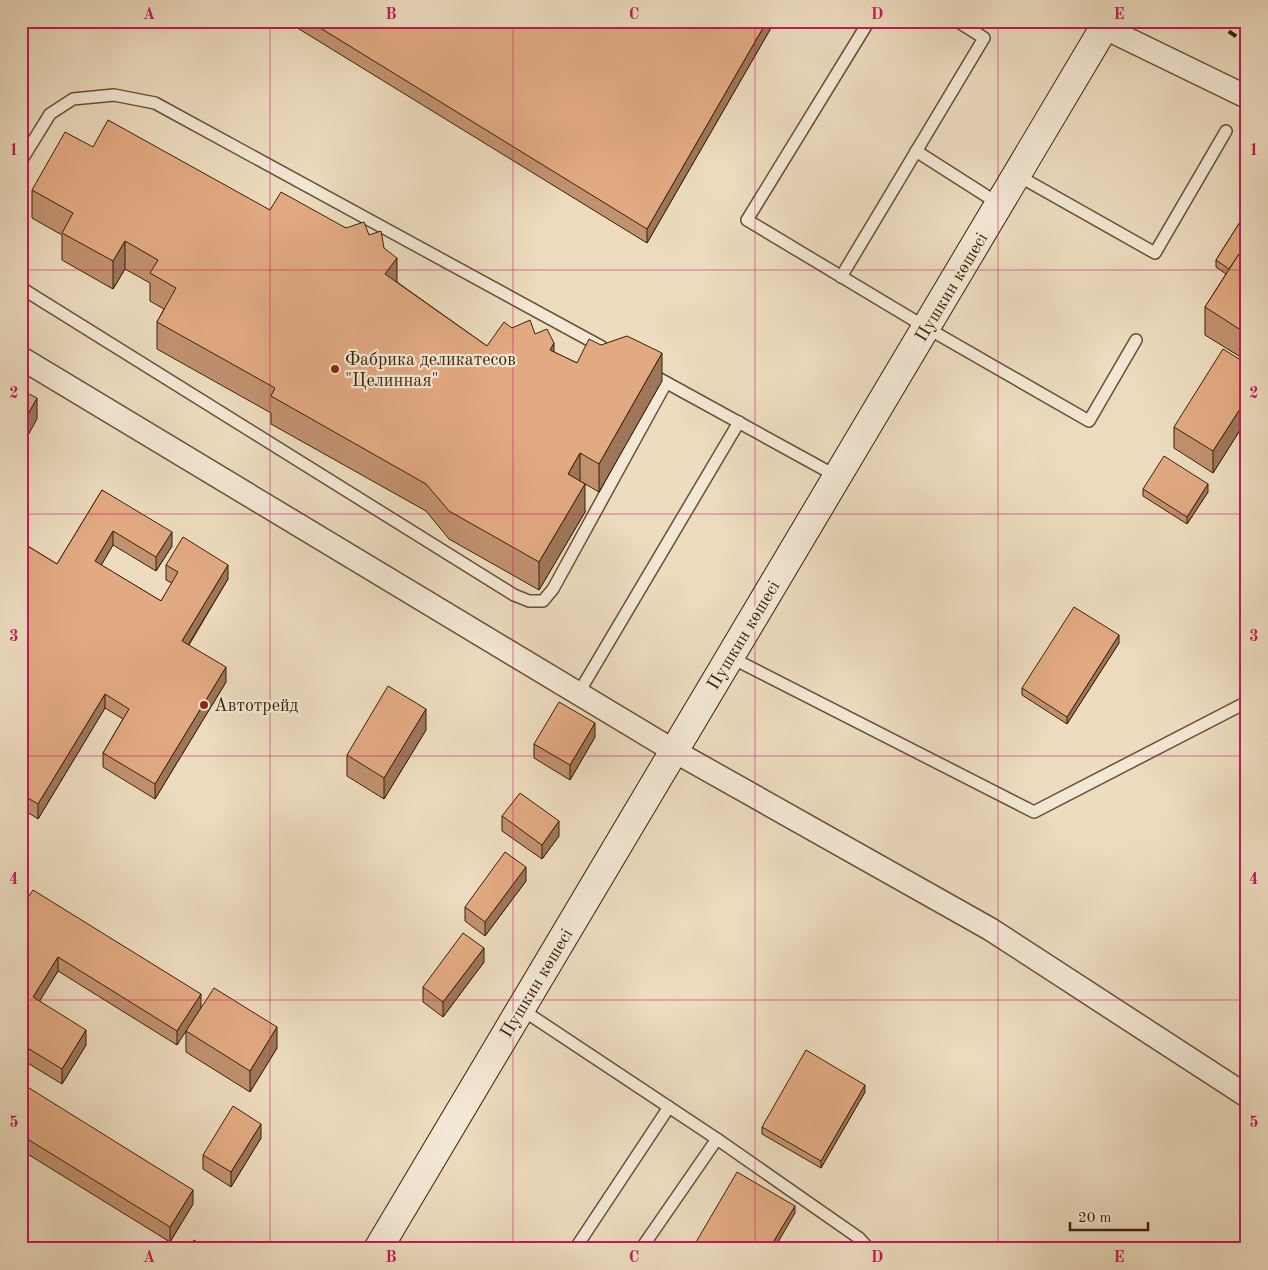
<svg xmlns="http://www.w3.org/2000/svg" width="1268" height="1270" viewBox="0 0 1268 1270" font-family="'Old Standard TT',serif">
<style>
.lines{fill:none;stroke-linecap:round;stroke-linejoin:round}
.lane-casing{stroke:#684f33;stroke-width:14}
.street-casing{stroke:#684f33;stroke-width:25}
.secondary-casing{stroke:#3b2004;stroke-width:30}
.lane{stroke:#f3e8d5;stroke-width:11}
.street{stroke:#f3e8d5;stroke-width:22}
.secondary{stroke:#f3e8d5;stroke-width:28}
.rail{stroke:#3b2004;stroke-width:4;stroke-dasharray:9 9;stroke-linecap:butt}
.wall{fill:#c29270;stroke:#3b2004}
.shaded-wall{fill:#9e775b;stroke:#3b2004}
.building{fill:#e2aa82;stroke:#3b2004}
.grid{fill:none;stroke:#c2185b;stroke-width:1;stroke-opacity:0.55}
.poi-dot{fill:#8f2418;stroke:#f3e8d5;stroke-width:2}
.labels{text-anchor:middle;stroke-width:4.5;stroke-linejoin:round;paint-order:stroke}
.street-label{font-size:18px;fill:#3b2004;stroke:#f3e8d5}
.poi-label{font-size:18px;fill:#3b2004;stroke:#f3e8d5;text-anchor:start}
.neatline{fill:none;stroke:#c2185b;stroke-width:2}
.grid-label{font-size:16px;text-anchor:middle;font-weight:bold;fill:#c2185b}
</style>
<rect width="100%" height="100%" fill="#eddcbf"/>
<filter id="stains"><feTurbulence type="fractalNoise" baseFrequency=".004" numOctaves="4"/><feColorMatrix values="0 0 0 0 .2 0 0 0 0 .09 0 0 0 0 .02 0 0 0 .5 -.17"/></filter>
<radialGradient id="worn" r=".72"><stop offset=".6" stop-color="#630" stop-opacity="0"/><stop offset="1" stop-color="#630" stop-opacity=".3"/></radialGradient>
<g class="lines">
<defs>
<g id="lane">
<path d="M869,21L747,220L927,328L1089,421L1136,340"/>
<path d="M916,151L999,204"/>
<path d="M21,161L50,114L73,99L114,95L155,103L602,347"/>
<path d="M1017,175L1155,253L1226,131"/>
<path d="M841,277L984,38L957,21"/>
<path d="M21,286L26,291L514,595L529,601H543L553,589L666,383"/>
<path d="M649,373L838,477"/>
<path d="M730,657L1034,812L1247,702"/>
<path d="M578,694L739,422"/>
<path d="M521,1009L717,1139L859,1238L869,1249"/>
<path d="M575,1249L669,1107"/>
<path d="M641,1249L717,1139"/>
</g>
<g id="street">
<path d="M1105,28L1247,97"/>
<path d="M21,358L674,751L990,929L1247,1096"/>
</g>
<path id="secondary" d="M378,1249L1108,21"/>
</defs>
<use href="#lane" class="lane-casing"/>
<use href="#street" class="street-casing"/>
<use href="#secondary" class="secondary-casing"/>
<use href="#lane" class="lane"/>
<use href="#street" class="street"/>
<use href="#secondary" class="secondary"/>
<path class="rail" d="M1214,21L1247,44"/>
</g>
<g class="wall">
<path d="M286,21H775L647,243Z"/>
<path d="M93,147L270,210L346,228L369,235L384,248L397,282L487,346L512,328L535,334L554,352L577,363L662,381L599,492L580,481V482L585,512L539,590L449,539L426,511L271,424V413L157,349V322L164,309L150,301V283L125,269L113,289L62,260V235L32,218V190Z"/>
<path d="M1247,211V361L1205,335V307L1226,274L1216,267V260Z"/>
<path d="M1247,364V419L1213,473L1174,448V427Z"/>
<path d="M1143,489L1208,492L1187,524L1143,496Z"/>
<path d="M102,490L172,546L156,571L113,545L101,565L161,601L172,583L166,580V565L228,579L189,645L226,682L155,799L103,767V753L123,719L105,708L38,819L21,808V542L57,564Z"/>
<path d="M1119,643L1067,724L1022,695V688Z"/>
<path d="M426,730L384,799L347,776V755Z"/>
<path d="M595,737L570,780L534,758V744Z"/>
<path d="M502,816L559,836L542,859L502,831Z"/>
<path d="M526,881L485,936L465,921V907Z"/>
<path d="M21,908L201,994L177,1045L58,971L39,1001L86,1045L62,1084L21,1059Z"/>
<path d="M484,962L443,1017L423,1002V987Z"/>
<path d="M186,1031L277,1048L250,1092L186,1052Z"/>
<path d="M21,1083L193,1204L170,1242L21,1150Z"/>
<path d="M865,1092L821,1168L762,1134V1127Z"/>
<path d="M261,1138L231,1187L203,1169V1155Z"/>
</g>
<g class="shaded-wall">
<path d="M767,21H775L647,243V229Z"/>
<path d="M125,241V269L113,289V261Z"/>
<path d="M397,258V286L385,274Z"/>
<path d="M554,343V371L550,350Z"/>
<path d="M662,353V381L599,492V464Z"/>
<path d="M37,398V419L21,448V427Z"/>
<path d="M1247,398V419L1213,473V451Z"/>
<path d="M580,453V481L568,502V474Z"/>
<path d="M585,484V512L539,590V562Z"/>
<path d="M1208,484V492L1187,524V517Z"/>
<path d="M113,531V545L95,576V561Z"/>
<path d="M172,532V546L156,571V557Z"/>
<path d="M228,565V579L182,655V641Z"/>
<path d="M1119,635V643L1067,724V717Z"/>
<path d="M226,667V682L155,799V784Z"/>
<path d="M105,694V708L38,819V804Z"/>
<path d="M426,709V730L384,799V778Z"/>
<path d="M595,723V737L570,780V765Z"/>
<path d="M559,821V836L542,859V845Z"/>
<path d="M526,867V881L485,936V922Z"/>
<path d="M484,948V962L443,1017V1002Z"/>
<path d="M58,957V971L33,1012V997Z"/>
<path d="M201,994V1008L177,1045V1031Z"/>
<path d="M277,1027V1048L250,1092V1071Z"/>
<path d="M86,1030V1045L62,1084V1069Z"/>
<path d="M865,1085V1092L821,1168V1161Z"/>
<path d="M261,1124V1138L231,1187V1172Z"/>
<path d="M193,1190V1204L170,1242V1227Z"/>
<path d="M795,1206V1213L774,1249H769Z"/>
</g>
<g class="building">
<path d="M309,21H767L647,229Z"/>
<path d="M108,120L270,210L281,192L346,228L364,222L369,235L381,231L384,248L397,258L385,274L487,346L504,322L512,328L530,320L535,334L547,329L554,343L550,350L577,363L589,339L601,345L627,336L662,353L599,464L580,453L568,474L585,484L539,562L449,511L426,484L271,396L275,388L157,322L176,288L150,273L158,260L125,241L113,261L62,233L73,213L32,190L65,132L93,147Z"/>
<path d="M1247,211V259L1239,254L1229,269L1216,260Z"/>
<path d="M1239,254L1247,259V334L1205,307Z"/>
<path d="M1223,349L1247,364V398L1213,451L1174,427Z"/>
<path d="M21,390L37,398L21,427Z"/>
<path d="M1164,456L1208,484L1187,517L1143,489Z"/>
<path d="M102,490L172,532L156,557L113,531L95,561L161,601L178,572L166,565L183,537L228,565L182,641L226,667L155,784L103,753L129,709L105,694L38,804L21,794V542L57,564Z"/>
<path d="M1074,607L1119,635L1067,717L1022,688Z"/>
<path d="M388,686L426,709L384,778L347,755Z"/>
<path d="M559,702L595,723L570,765L534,744Z"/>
<path d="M520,793L559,821L542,845L502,816Z"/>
<path d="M505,852L526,867L485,922L465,907Z"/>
<path d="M33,890L201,994L177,1031L58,957L33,997L86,1030L62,1069L21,1044V908Z"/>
<path d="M463,933L484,948L443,1002L423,987Z"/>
<path d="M214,988L277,1027L250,1071L186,1031Z"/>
<path d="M806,1050L865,1085L821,1161L762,1127Z"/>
<path d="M21,1083L193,1190L170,1227L21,1135Z"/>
<path d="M233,1106L261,1124L231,1172L203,1155Z"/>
<path d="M737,1172L795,1206L769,1249H692Z"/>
<path d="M194,1240L208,1249H189Z"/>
<path d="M67,1245L73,1249H64Z"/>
</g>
<path class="grid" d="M270,21V1249M513,21V1249M755,21V1249M998,21V1249M21,270H1247M21,514H1247M21,756H1247M21,1000H1247"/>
<g class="poi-dot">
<circle cx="335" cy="369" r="5"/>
<circle cx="204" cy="705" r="5"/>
</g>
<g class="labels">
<g class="street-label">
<text transform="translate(951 287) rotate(-59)" y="6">Пушкин көшесі</text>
<text transform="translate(743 635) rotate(-59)" y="6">Пушкин көшесі</text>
<text transform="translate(536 983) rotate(-59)" y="6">Пушкин көшесі</text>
</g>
<g class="poi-label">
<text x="345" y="365">Фабрика деликатесов<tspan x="345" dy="21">"Целинная"</tspan></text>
<text x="214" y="711">Автотрейд</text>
</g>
</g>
<rect width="1268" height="1270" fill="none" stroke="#eddcbf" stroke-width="55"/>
<path d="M1070 1222v8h78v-8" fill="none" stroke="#3b2004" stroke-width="2.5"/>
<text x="1078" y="1222" font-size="15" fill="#3b2004" stroke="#f3e8d5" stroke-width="4" paint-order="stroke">20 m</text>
<rect x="28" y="28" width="1212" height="1214" class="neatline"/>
<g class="grid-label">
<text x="149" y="19">A</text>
<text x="391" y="19">B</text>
<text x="634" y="19">C</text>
<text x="877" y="19">D</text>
<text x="1119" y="19">E</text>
<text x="14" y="155">1</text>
<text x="1254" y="155">1</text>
<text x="14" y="398">2</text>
<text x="1254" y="398">2</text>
<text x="14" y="641">3</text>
<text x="1254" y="641">3</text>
<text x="14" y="884">4</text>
<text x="1254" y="884">4</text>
<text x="14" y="1127">5</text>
<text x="1254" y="1127">5</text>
<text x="149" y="1262">A</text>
<text x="391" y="1262">B</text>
<text x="634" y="1262">C</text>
<text x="877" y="1262">D</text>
<text x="1119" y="1262">E</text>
</g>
<rect width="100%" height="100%" filter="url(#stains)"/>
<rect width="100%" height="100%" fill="url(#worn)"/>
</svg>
